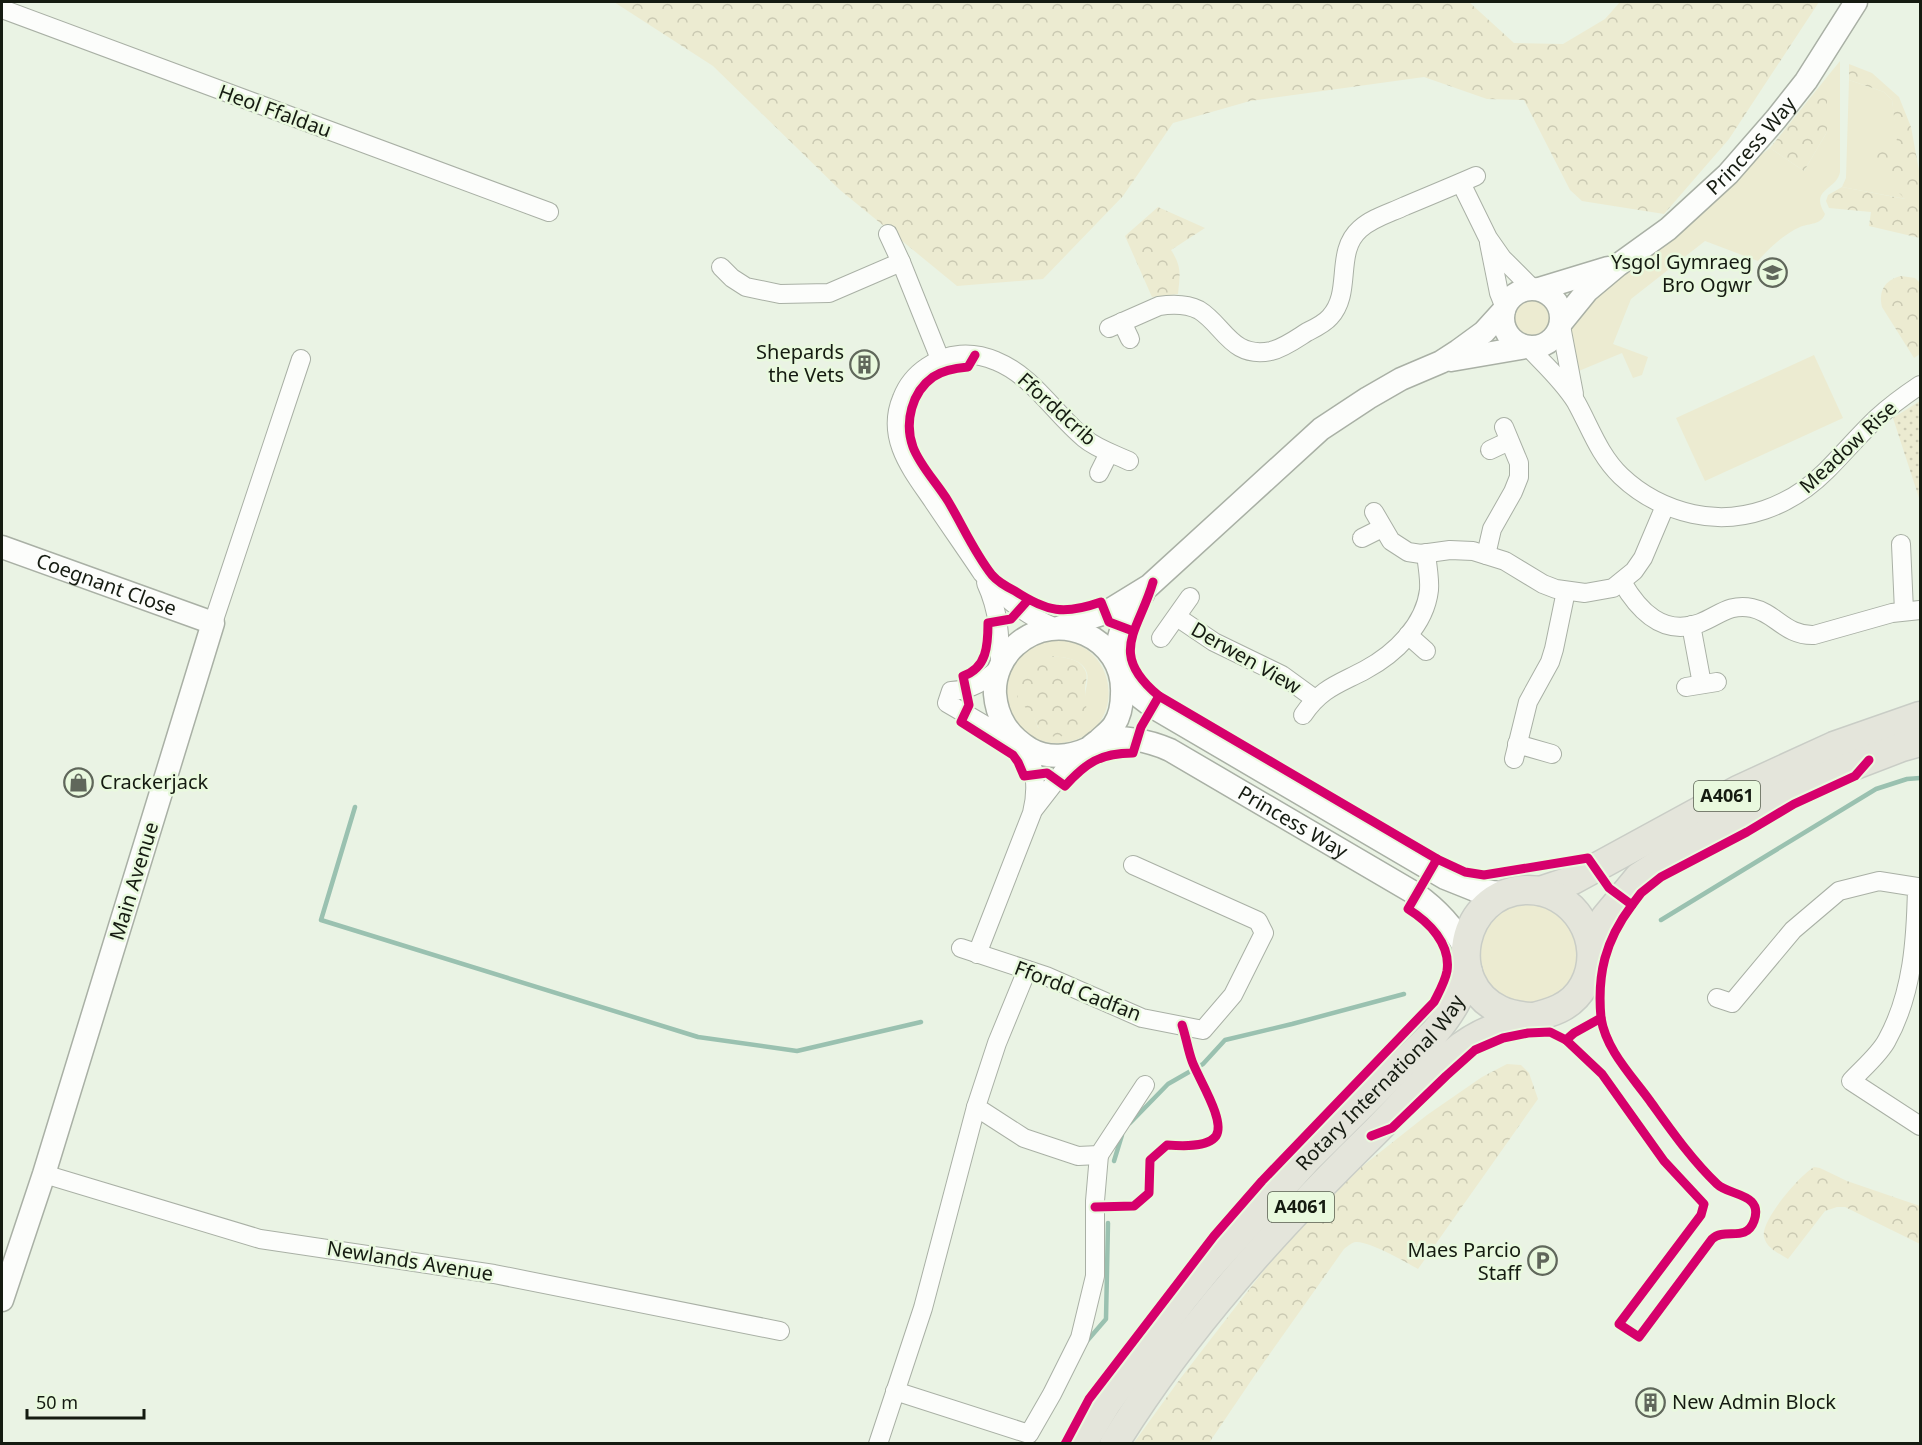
<svg xmlns="http://www.w3.org/2000/svg" width="1922" height="1445" viewBox="0 0 1922 1445" font-family="'Noto Sans',sans-serif">
<style>
.grass{fill:#ecebd1;fill-rule:evenodd}
.forest{fill:url(#forest-crowns)}
.garden{fill:url(#garden-dots)}
.lines{fill:none;stroke-linecap:round;stroke-linejoin:round}
.stream{stroke:#9ac1b0;stroke-width:4.5}
.minor-casing{stroke:#a9b0a5;stroke-width:20}
.tertiary-casing{stroke:#a9b0a5;stroke-width:25}
.primary-casing{stroke:#c9cdc6;stroke-width:31}
.minor{stroke:#fcfdfb;stroke-width:18}
.tertiary{stroke:#fcfdfb;stroke-width:22}
.primary{stroke:#e4e5db;stroke-width:28}
.cycleway-casing{stroke:#e9f9de;stroke-width:13}
.cycleway{stroke:#d6006c;stroke-width:9}
.labels{text-anchor:middle;stroke-width:5;stroke-linejoin:round;paint-order:stroke}
.shield{fill:#e9f9de;stroke:#555e4e;stroke-width:1.5}
.shield-label{font-size:18px;font-weight:bold;fill:#151b11}
.street-label{font-size:20px;fill:#151b11;stroke:#e9f9de}
.poi-label{font-size:20px;fill:#151b11;stroke:#e9f9de;text-anchor:end}
</style>
<defs>
<pattern id="forest-crowns" width="20" height="18" patternUnits="userSpaceOnUse" patternTransform="scale(1.5)"><rect width="20" height="18" fill="#ecebd1"/><path d="M2 6a3 3 0 1 1 6 0M12 15a3 3 0 1 1 6 0" fill="none" stroke="#cac9b2"/></pattern>
<pattern id="garden-dots" width="8" height="8" patternUnits="userSpaceOnUse" patternTransform="scale(1.5)"><rect width="8" height="8" fill="#ecebd1"/><path d="M2 2h.1M6 6h.1" fill="none" stroke="#cac9b2" stroke-width="1.8" stroke-linecap="round"/></pattern>
</defs>
<rect width="100%" height="100%" fill="#eaf3e4"/>
<g class="grass">
<path d="M1840,61V172C1837,190 1809,189 1825,214C1821,225 1810,223 1800,227C1784,234 1769,248 1758,261L1705,241L1631,299L1613,344L1648,357L1642,375L1633,378L1622,353L1574,373L1570,334L1573,319L1595,294L1656,252L1719,197L1753,161L1770,148L1804,171L1827,132V77Z"/>
<path d="M1849,80L1884,92L1892,100L1906,199L1842,187L1846,178Z"/>
<circle cx="1532" cy="318" r="18"/>
<path d="M1814,355L1843,418L1705,481L1676,418Z"/>
<path d="M1049,640C1119,636 1130,729 1068,742C1004,755 977,660 1049,640ZM1049,656C1062,657 1083,658 1087,673C1089,680 1085,691 1085,698L1038,728L1034,717Z"/>
<path d="M1526,901L1559,911L1582,949L1579,971L1559,998L1516,1006L1482,980L1478,938L1496,912Z"/>
</g>
<g class="forest">
<path d="M614,2H1469L1514,43L1563,44L1605,19L1620,2H1819L1729,139L1664,214L1582,201L1570,190L1524,100L1487,99L1424,77L1250,101L1173,123L1123,196L1043,279L957,286L840,190L713,66Z"/>
<path d="M1849,64L1872,73L1899,97L1911,127L1920,176V238L1869,226L1871,212L1829,208L1826,201L1828,195L1842,187L1905,199L1868,160L1897,142L1892,100L1884,92L1849,80Z"/>
<path d="M1827,77V132L1804,171L1770,148Z"/>
<path d="M1158,207L1205,228L1171,250C1182,267 1180,274 1178,294L1152,297L1125,236Z"/>
<path d="M1901,276L1915,278L1920,283V354L1914,358L1882,307C1878,291 1885,280 1901,276Z"/>
<path d="M1049,656C1060,657 1076,657 1083,667C1089,675 1086,679 1085,688C1085,696 1087,704 1086,712C1085,721 1079,728 1070,733C1060,739 1045,738 1038,727C1036,724 1036,721 1034,718C1030,711 1022,705 1017,697C1020,675 1026,661 1049,656Z"/>
<path d="M1507,1064L1521,1065L1529,1073L1538,1099L1418,1269C1406,1262 1369,1241 1356,1242C1352,1242 1348,1246 1344,1249L1259,1369L1209,1443L1133,1444L1180,1379L1268,1265L1321,1203L1350,1176L1427,1115L1482,1077Z"/>
<path d="M1814,1167L1820,1168L1847,1181L1920,1206V1244L1845,1207H1837L1825,1211L1788,1259C1779,1253 1767,1249 1764,1237C1760,1221 1800,1175 1814,1167Z"/>
</g>
<path class="garden" d="M1920,401V501L1893,418Z"/>
<g class="lines">
<g class="stream">
<path d="M355,807L321,920L698,1037L797,1051L921,1022"/>
<path d="M1661,920L1876,789L1907,779L1920,778"/>
<path d="M1130,1123L1168,1084L1203,1064L1225,1040L1292,1024L1404,994"/>
<path d="M1114,1161L1122,1135"/>
<path d="M1087,1341L1106,1319L1108,1223"/>
</g>
<defs>
<g id="minor">
<path d="M2,9L549,212"/>
<path d="M1461,183L1488,238L1502,258L1533,289"/>
<path d="M888,234L901,262L940,359"/>
<path d="M1489,243L1499,293L1505,308"/>
<path d="M721,267L732,278L746,287L780,294L829,293L901,262"/>
<path d="M1122,322L1130,339"/>
<path d="M1561,326L1574,394"/>
<path d="M1109,328L1159,306C1172,304 1187,304 1199,310C1224,325 1231,359 1271,351C1284,348 1296,339 1307,332C1315,328 1324,324 1330,317C1353,292 1334,252 1360,229C1372,218 1390,213 1405,206C1429,196 1453,186 1476,176"/>
<path d="M1528,347C1545,365 1563,381 1576,402C1590,427 1599,455 1621,476C1641,495 1666,508 1693,514C1742,525 1791,506 1826,471C1843,454 1859,435 1877,418C1890,406 1905,395 1920,385"/>
<path d="M1490,450L1509,441"/>
<path d="M1099,473L1109,453"/>
<path d="M1374,512L1391,541L1408,552L1421,554L1450,550L1473,551L1505,561L1543,584L1556,589L1585,593L1613,588L1634,571L1643,558L1665,506"/>
<path d="M1362,538L1382,528"/>
<path d="M1901,544L1904,611"/>
<path d="M1486,555L1492,529L1513,492L1519,477V463L1504,427"/>
<path d="M1622,582C1639,611 1663,637 1700,623C1718,616 1730,603 1752,608C1776,613 1785,636 1814,635L1892,613L1920,610"/>
<path d="M986,583C999,611 1000,637 1000,667"/>
<path d="M1177,617L1214,642L1282,675L1315,699"/>
<path d="M213,623L301,359"/>
<path d="M1691,625L1702,684"/>
<path d="M1056,628C1026,616 1003,598 982,573C966,549 949,525 933,501C912,470 885,438 902,398C907,385 915,375 927,367C947,352 973,351 996,361C1033,376 1054,413 1084,438C1097,449 1114,454 1129,461"/>
<path d="M1408,635L1426,651"/>
<path d="M1161,638L1190,597"/>
<path d="M999,668C985,681 971,690 951,691L947,703L983,724L1016,740"/>
<path d="M1686,687L1717,682"/>
<path d="M1303,715C1321,688 1339,684 1365,670C1395,654 1425,625 1429,590C1430,578 1427,565 1426,553"/>
<path d="M1517,744L1552,754"/>
<path d="M1514,759L1528,702L1550,662L1554,649L1566,591"/>
<path d="M1034,809L1065,769L1084,751"/>
<path d="M961,948L1046,976L1142,1018L1203,1030L1233,995L1264,933L1258,921L1133,865"/>
<path d="M977,954L1032,813C1038,789 1036,768 1024,745"/>
<path d="M1027,970L997,1043L976,1107L1024,1138L1078,1156L1099,1155L1145,1085"/>
<path d="M1717,998L1732,1003L1793,930L1839,891L1879,881L1917,887C1916,938 1913,993 1887,1040C1880,1054 1862,1069 1851,1081L1920,1126"/>
<path d="M44,1174L260,1239L494,1274L780,1331"/>
<path d="M895,1391L1029,1434L1052,1394L1080,1338L1095,1276V1201L1099,1155"/>
<path d="M878,1444L923,1308L976,1107"/>
</g>
<g id="tertiary">
<circle cx="1532" cy="318" r="29"/>
<path d="M1539,289L1608,268"/>
<path id="s1" d="M1561,323L1587,291L1618,265L1668,229L1728,174L1776,119L1806,81L1856,2"/>
<path d="M1451,360L1526,347"/>
<path id="s2" d="M2,547L213,623L44,1174L2,1300"/>
<path d="M1061,627L1105,613L1149,586L1321,429L1368,398L1401,379L1441,362L1458,351L1484,332L1504,310"/>
<path d="M1118,666C1115,631 1124,622 1143,594"/>
<path d="M1120,672L1140,697L1153,707L1445,878L1475,890L1508,894"/>
<path id="s3" d="M1098,741C1103,736 1110,731 1114,725C1120,716 1122,704 1122,694C1125,637 1057,608 1016,645C1002,657 994,676 995,694C997,719 1009,736 1030,749C1047,759 1070,757 1087,749C1091,747 1094,743 1098,741C1119,734 1150,741 1170,750L1416,894C1437,909 1453,926 1465,948"/>
</g>
<g id="primary">
<path d="M1540,891L1573,880L1738,790L1834,746L1920,716"/>
<path d="M1592,947L1605,918L1639,877L1699,838L1748,812L1824,777L1902,747L1920,742"/>
<path id="s4" d="M1082,1444L1106,1404L1182,1300L1208,1268L1307,1159L1435,1032C1451,1013 1461,996 1468,972"/>
<path d="M1114,1444C1185,1329 1276,1229 1372,1135C1399,1108 1425,1078 1453,1053C1467,1041 1483,1032 1501,1026C1531,1015 1567,1017 1584,985C1607,942 1574,888 1525,890C1461,893 1443,983 1500,1010C1510,1015 1519,1016 1530,1017"/>
</g>
</defs>
<use href="#minor" class="minor-casing"/>
<use href="#tertiary" class="tertiary-casing"/>
<use href="#primary" class="primary-casing"/>
<use href="#minor" class="minor"/>
<use href="#tertiary" class="tertiary"/>
<use href="#primary" class="primary"/>
<defs>
<g id="cycleway">
<path d="M975,355L968,367C956,368 943,370 933,377C912,392 904,422 913,447C920,466 937,483 948,501C963,526 974,552 992,575C998,582 1007,587 1015,591C1047,612 1064,615 1101,602L1109,622L1133,631"/>
<path d="M1153,582C1139,631 1107,653 1159,696L1437,859L1465,872L1484,875L1588,858L1609,888L1632,905C1605,941 1597,974 1601,1018L1574,1033L1566,1040L1550,1032L1528,1033L1503,1038L1475,1050L1446,1076L1392,1128L1371,1136"/>
<path d="M1028,600L1011,619L988,623C988,645 987,668 963,676L969,705L961,722L1013,755L1018,762L1024,776L1047,773L1065,786C1086,763 1100,753 1133,753L1141,727L1159,696"/>
<path d="M1632,905L1641,893L1661,877L1747,832L1794,804L1855,776L1869,760"/>
<path d="M1566,1040L1602,1074L1664,1161L1704,1204L1701,1215L1619,1324L1639,1337L1712,1239C1725,1227 1746,1243 1754,1221C1764,1193 1729,1196 1717,1184C1691,1159 1671,1130 1650,1101C1632,1076 1606,1050 1601,1018"/>
<path d="M1095,1207L1134,1206L1149,1193L1150,1160L1167,1145C1180,1146 1207,1148 1216,1136C1226,1121 1198,1078 1192,1061C1188,1050 1186,1037 1182,1025"/>
<path d="M1065,1444L1089,1399L1214,1236L1262,1181L1434,1002C1439,992 1445,982 1447,971C1451,944 1429,922 1408,909L1437,859"/>
</g>
</defs>
<use href="#cycleway" class="cycleway-casing"/>
<use href="#cycleway" class="cycleway"/>
</g>
<defs>
<symbol id="school-ring" viewBox="-11 -11 22 22"><circle r="9.5" fill="#e9f9de" stroke="#60675b" stroke-width="1.5"/><path d="M0-5L7-2L0 1L-7-2ZM-4 1L0 2.5L4 1V4Q0 6-4 4Z" fill="#60675b"/></symbol>
<symbol id="building-ring" viewBox="-11 -11 22 22"><circle r="9.5" fill="#e9f9de" stroke="#60675b" stroke-width="1.5"/><path d="M-4-6H4V6H1V3H-1V6H-4ZM-2.5-4.3h1.7v1.8h-1.7ZM.8-4.3h1.7v1.8H.8ZM-2.5-1h1.7V.8h-1.7ZM.8-1h1.7V.8H.8Z" fill="#60675b"/></symbol>
<symbol id="shop-ring" viewBox="-11 -11 22 22"><circle r="9.5" fill="#e9f9de" stroke="#60675b" stroke-width="1.5"/><path d="M-5-2.5h2.3a2.7 3.5 0 0 1 5.4 0H5L5.5 6h-11ZM-1.5-2.5h3a1.5 2.3 0 0 0-3 0Z" fill="#60675b"/></symbol>
<symbol id="parking-ring" viewBox="-11 -11 22 22"><circle r="9.5" fill="#e9f9de" stroke="#60675b" stroke-width="1.5"/><path d="M-3.5-5.5H1a3.5 3.5 0 0 1 0 7H-1V5.5H-3.5ZM-1-3.4V-.6H.8a1.4 1.4 0 0 0 0-2.8Z" fill="#60675b"/></symbol>
</defs>
<g fill-rule="evenodd">
<use href="#school-ring" x="1756" y="256" width="33" height="33"/>
<use href="#building-ring" x="848" y="348" width="33" height="33"/>
<use href="#shop-ring" x="62" y="766" width="33" height="33"/>
<use href="#parking-ring" x="1526" y="1244" width="33" height="33"/>
<use href="#building-ring" x="1634" y="1386" width="33" height="33"/>
</g>
<g class="labels">
<g class="shield">
<rect x="1694" y="781" width="66" height="30" rx="4.5"/>
<rect x="1268" y="1192" width="66" height="30" rx="4.5"/>
</g>
<g class="shield-label">
<text x="1727" y="802">A4061</text>
<text x="1301" y="1213">A4061</text>
</g>
<g class="street-label">
<text transform="translate(275 111) rotate(20)" y="7">Heol Ffaldau</text>
<text dy="7" stroke="none"><textPath href="#s1" startOffset="261">Princess Way</textPath></text>
<text transform="translate(1057 409) rotate(42)" y="7">Fforddcrib</text>
<text transform="translate(1848 447) rotate(-43)" y="7">Meadow Rise</text>
<text dy="7" stroke="none"><textPath href="#s2" startOffset="111">Coegnant Close</textPath></text>
<text transform="translate(1246 658) rotate(30)" y="7">Derwen View</text>
<text dy="7" stroke="none"><textPath href="#s3" startOffset="616">Princess Way</textPath></text>
<text transform="translate(134 881) rotate(-73)" y="7">Main Avenue</text>
<text transform="translate(1078 991) rotate(21)" y="7">Ffordd Cadfan</text>
<text dy="7" stroke="none"><textPath href="#s4" startOffset="470">Rotary International Way</textPath></text>
<text transform="translate(410 1261) rotate(9)" y="7">Newlands Avenue</text>
</g>
<g class="poi-label">
<text x="1752" y="269">Ysgol Gymraeg<tspan x="1752" dy="23">Bro Ogwr</tspan></text>
<text x="844" y="359">Shepards<tspan x="844" dy="23">the Vets</tspan></text>
<text x="100" y="789" text-anchor="start">Crackerjack</text>
<text x="1521" y="1257">Maes Parcio<tspan x="1521" dy="23">Staff</tspan></text>
<text x="1672" y="1409" text-anchor="start">New Admin Block</text>
</g>
</g>
<rect width="1922" height="1445" fill="none" stroke="#151b11" stroke-width="6"/>
<path d="M27 1409v9h117v-9" fill="none" stroke="#151b11" stroke-width="3"/>
<text x="36" y="1409" font-size="18" fill="#151b11" stroke="#e9f9de" stroke-width="4.5" paint-order="stroke">50 m</text>
</svg>
